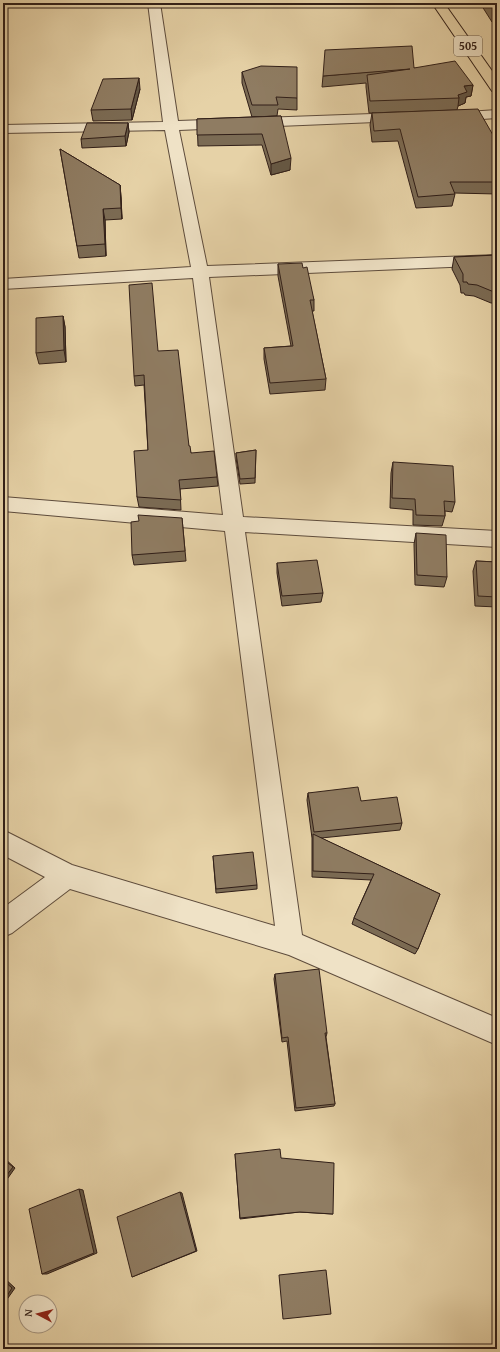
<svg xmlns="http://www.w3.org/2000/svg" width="500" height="1352" viewBox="0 0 500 1352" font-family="'Gentium Book Plus',serif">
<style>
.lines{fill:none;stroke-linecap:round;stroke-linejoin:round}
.minor-casing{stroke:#5e4c3c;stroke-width:2}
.major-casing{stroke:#311f18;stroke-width:2}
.minor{fill:#efe2c6;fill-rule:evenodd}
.major{fill:#e6d2a7;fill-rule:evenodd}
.wall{fill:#7b6b54;stroke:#311f18}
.shaded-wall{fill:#645745;stroke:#311f18}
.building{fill:#8f7c62;stroke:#311f18}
.labels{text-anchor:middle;stroke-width:3;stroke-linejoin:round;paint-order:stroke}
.shield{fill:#efe2c6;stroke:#6a5a4c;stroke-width:1}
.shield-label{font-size:12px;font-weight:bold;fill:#311f18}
</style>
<rect width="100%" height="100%" fill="#e6d2a7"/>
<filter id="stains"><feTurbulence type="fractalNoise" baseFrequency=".005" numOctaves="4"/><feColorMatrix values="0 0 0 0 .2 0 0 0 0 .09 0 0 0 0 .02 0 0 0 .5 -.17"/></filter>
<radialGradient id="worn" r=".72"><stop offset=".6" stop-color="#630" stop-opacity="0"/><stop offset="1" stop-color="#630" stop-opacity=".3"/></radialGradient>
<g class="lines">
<defs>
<g id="minor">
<path d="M148,3H160L178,121L400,113L405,114L407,117L405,120L400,121L179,130L207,266L497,255V265L209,277L243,517L497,531V547L245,532L302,935L497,1018V1045L289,955L70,889L12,933L3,937V908L45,877L3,855V830L72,865L275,926L225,531L3,511V497L223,515L193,278L3,289V279L191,267L165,130L3,133V125L163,122Z"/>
<path d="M497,110V118L452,121L447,120L445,117L447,114L452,113Z"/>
</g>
<path id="major" d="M432,3H444L497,78V92L492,91Z"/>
</defs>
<use href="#minor" class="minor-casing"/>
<use href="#major" class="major-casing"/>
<use href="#minor" class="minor"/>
<use href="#major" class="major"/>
</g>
<g class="wall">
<path d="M480,3H497V22H492Z"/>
<path d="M414,68L473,85L471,96L466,97L465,103L458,106L457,110L369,113L366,87V83L322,87L323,76Z"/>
<path d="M242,72L297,98V110L278,109L277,116L252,117L242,83Z"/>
<path d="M140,89L132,120L93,121L91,110Z"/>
<path d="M372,113L497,142V194L454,193L455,194L452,206L416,208L398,141L372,142L370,125Z"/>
<path d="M281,116L290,170L271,175L262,145L198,146L197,119Z"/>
<path d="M128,123L129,132L126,146L82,148L81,139Z"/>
<path d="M60,149L120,185L121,197L122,219L105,220L106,256L79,258Z"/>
<path d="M497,255V303H491L474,296L465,295L464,293H461L460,285L452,269L454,257Z"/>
<path d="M278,264L303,268L314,300V311H312L326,379L325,390L270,394L264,359V348L291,346L278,276Z"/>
<path d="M63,316L65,327L66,362L39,364L36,353Z"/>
<path d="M158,351L191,453L217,477L218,486L180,489L181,510L139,507L137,497L148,450L144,385L135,386L134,376Z"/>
<path d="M256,450L255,483L240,484L236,458V453Z"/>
<path d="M393,462L455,502L452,512L445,511V516L442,526L413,525V510L390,508L391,473Z"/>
<path d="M182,518L186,561L134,565L132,555Z"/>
<path d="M416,533L447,577L444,587L415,585L414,544Z"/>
<path d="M476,561L497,562V607L475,606L473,571Z"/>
<path d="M277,563L323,593L321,602L282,606L277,573Z"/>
<path d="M308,793L361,801L402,823L400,830L321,838L440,894L418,949L415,954L352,924L354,918L371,880L312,877V838L307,800Z"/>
<path d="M213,856L257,885V889L216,893Z"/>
<path d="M275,974L327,1033L326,1037L335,1104L334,1106L295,1111L287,1041L282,1042L274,979Z"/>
<path d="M235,1154L281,1158L333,1214H332L299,1212L240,1219Z"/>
</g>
<g class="shaded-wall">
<path d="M494,11H497V22H492Z"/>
<path d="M139,78L140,89L132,120L131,109Z"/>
<path d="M473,85L471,96L466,97L465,103L458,106L459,98L458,95L464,86Z"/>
<path d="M128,123L129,132L126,146L125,136Z"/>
<path d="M291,158L290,170L271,175V164Z"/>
<path d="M120,185L121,197L122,219L121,208Z"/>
<path d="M103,209L105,220L106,256L105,244Z"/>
<path d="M63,316L65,327L66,362L64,350Z"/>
<path d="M3,1157L15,1168L3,1185Z"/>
<path d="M79,1189L83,1190L97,1253L47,1274H42Z"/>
<path d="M180,1192L182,1193L197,1251L132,1277Z"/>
<path d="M3,1277L15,1288L3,1305Z"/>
</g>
<g class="building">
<path d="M489,3H497V11H494Z"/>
<path d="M412,46L414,68L455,61L473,85L464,86L467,92L458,95L459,98L370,101L367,75L410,69L323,76L325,50Z"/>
<path d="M261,66L297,67V98L276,97L278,105H252L242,72Z"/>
<path d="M139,78L131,109L91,110L103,79Z"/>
<path d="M478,109L497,142V182H450L455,194L418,197L400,129L374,131L372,113Z"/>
<path d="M281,116L291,158L271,164L262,134L197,135V119Z"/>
<path d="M87,123H128L125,136L81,139Z"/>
<path d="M60,149L120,185L121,208L103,209L105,244L77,246Z"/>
<path d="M497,255V292H494L477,285L468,284L467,282H463V274L454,257Z"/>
<path d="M302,263L303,268L307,267L314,300H310L326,379L270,383L264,348L293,346L278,264Z"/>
<path d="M152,283L158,351L178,350L189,446H190L191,453L214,451L217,477L179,480L181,500L137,497L134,451L148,450L144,375L134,376L129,285Z"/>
<path d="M63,316L64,350L36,353V318Z"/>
<path d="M256,450L255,478L240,479L236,453Z"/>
<path d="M393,462L453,466L455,502L444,501L445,516L416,515L415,499L392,498Z"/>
<path d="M138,515L182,518L185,551L132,555L131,522L139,521Z"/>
<path d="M416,533L446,535L447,577L417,575Z"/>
<path d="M317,560L323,593L282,596L277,563Z"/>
<path d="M476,561L497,562V597L478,596Z"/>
<path d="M358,787L361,801L397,797L402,823L314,832L308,793Z"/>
<path d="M313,834L440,894L418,949L354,918L374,874L313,871Z"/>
<path d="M253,852L257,885L216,889L213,856Z"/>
<path d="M319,969L327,1033H325L335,1104L296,1108L288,1037L282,1038L275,974Z"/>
<path d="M280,1149L281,1158L334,1163L333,1214L300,1212L240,1218L235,1154Z"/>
<path d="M3,1159L13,1167L3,1180Z"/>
<path d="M79,1189L94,1253L42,1274L29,1209Z"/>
<path d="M180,1192L196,1251L132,1277L117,1217Z"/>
<path d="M326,1270L331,1314L283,1319L279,1275Z"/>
<path d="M3,1280L12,1288L3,1302Z"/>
</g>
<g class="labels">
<rect class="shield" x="454" y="36" width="28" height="20" rx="3"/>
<g class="shield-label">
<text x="468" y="50">505</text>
</g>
</g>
<rect width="500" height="1352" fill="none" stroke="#e6d2a7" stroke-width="16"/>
<rect x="4" y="4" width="492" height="1344" fill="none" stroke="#311f18" stroke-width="2"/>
<rect x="8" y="8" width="484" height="1336" fill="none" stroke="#311f18"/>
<g transform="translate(38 1314) rotate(277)"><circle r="19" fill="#efe2c6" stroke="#a39480"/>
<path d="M0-3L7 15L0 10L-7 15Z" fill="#8f2418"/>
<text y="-6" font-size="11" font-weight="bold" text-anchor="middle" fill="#311f18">N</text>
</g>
<rect width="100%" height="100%" filter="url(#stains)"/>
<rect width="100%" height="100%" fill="url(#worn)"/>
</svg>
